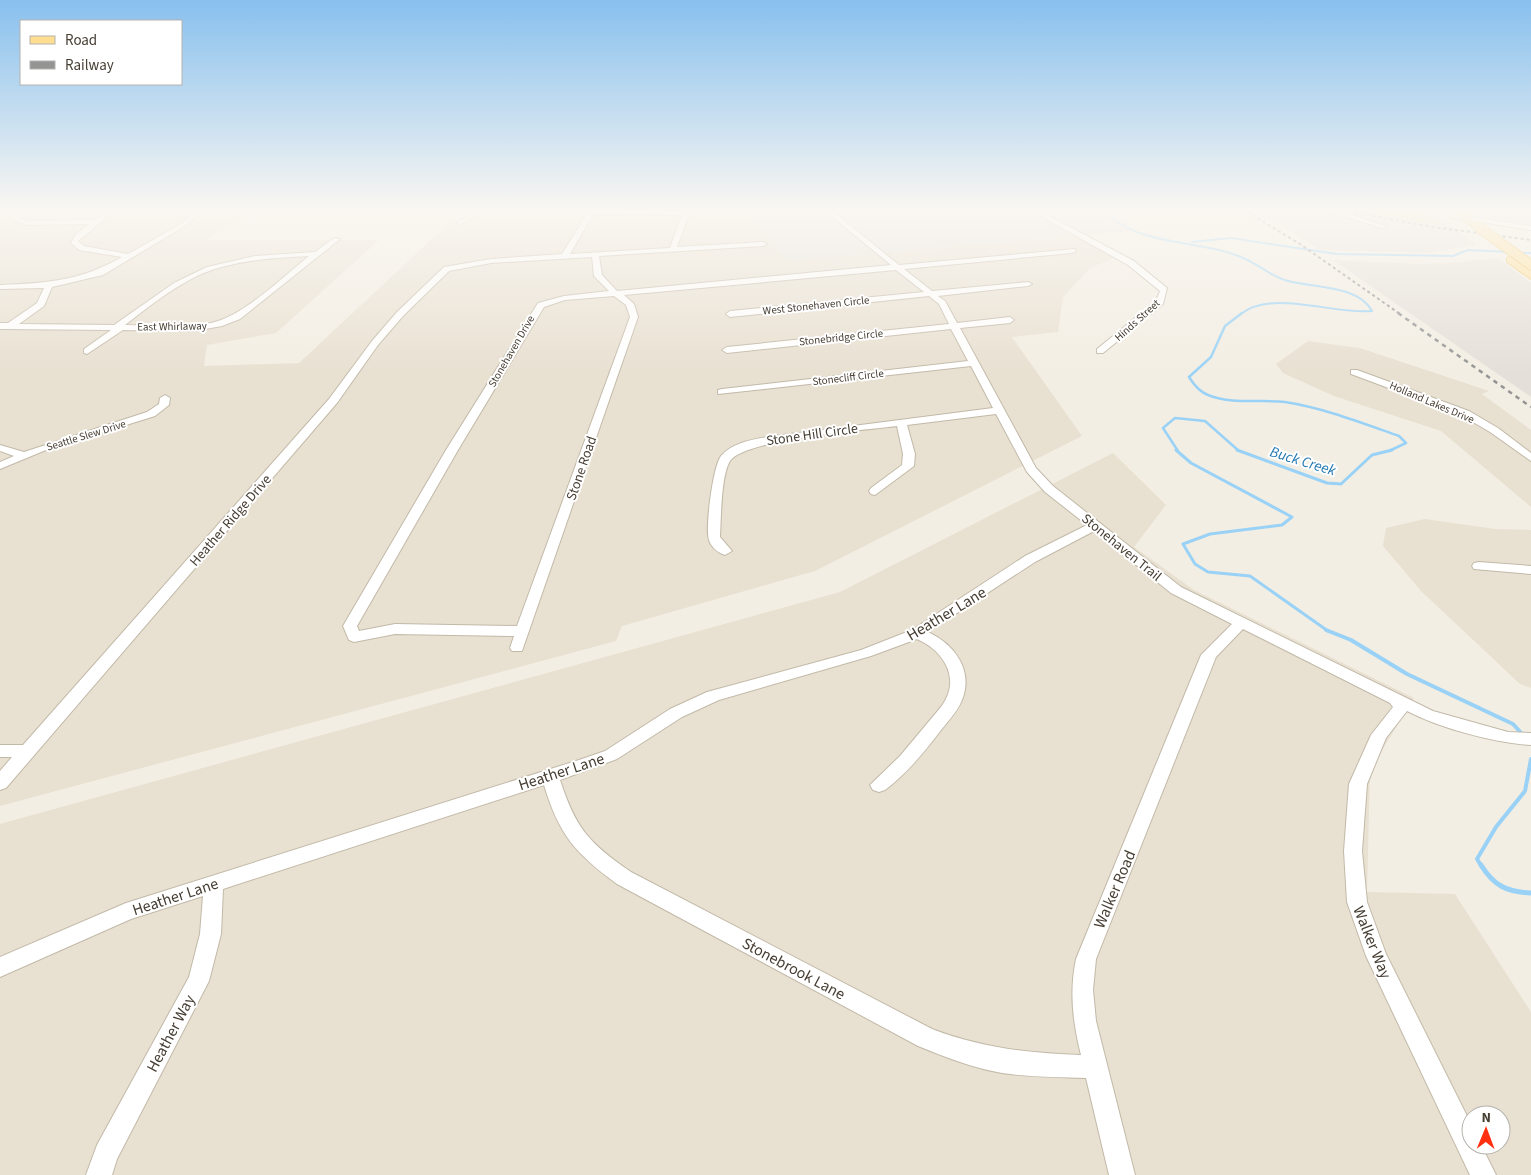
<svg xmlns="http://www.w3.org/2000/svg" width="1531" height="1175" viewBox="0 0 1531 1175" font-family="'Source Sans 3',sans-serif">
<style>
.residential{fill:#e8e0d1;fill-rule:evenodd}
.industrial{fill:#e5dfd9}
.green{fill:#ceeca8}
.parking{fill:#e3e0dc}
.lines{fill:none;stroke-linecap:round;stroke-linejoin:round}
.stream-far4{stroke:#99d2f6;stroke-width:2}
.stream-far3{stroke:#99d2f6;stroke-width:2.5}
.stream-far2{stroke:#99d2f6;stroke-width:3}
.stream-far1{stroke:#99d2f6;stroke-width:4}
.stream{stroke:#99d2f6;stroke-width:5}
.minor-casing{stroke:#c2b9a8;stroke-width:2}
.major-casing{stroke:#eebe57;stroke-width:2}
.minor{fill:#fff;fill-rule:evenodd}
.major{fill:#ffde91;fill-rule:evenodd}
.rail-far1{stroke:#949494;stroke-width:2;stroke-dasharray:3 3;stroke-linecap:butt}
.rail{stroke:#949494;stroke-width:2.5;stroke-dasharray:4.5 4.5;stroke-linecap:butt}
.major-bridge-casing{stroke:#eebe57;stroke-width:11;stroke-linecap:butt}
.major-bridge{stroke:#ffde91;stroke-width:9}
.labels{text-anchor:middle;stroke-width:4;stroke-linejoin:round;paint-order:stroke}
.far-street-label{font-size:11px;fill:#463e33;stroke:#fff}
.street-label{font-size:14px;fill:#463e33;stroke:#fff}
.water-label{font-size:15px;font-style:italic;fill:#2278b2;stroke:#fff}
.near-street-label{font-size:16px;fill:#463e33;stroke:#fff}
</style>
<rect width="100%" height="100%" fill="#f3eee3"/>
<g class="residential">
<path d="M0,209H242L232,224L205,240H379L276,333L207,345L204,366L299,363L449,223L483,214L486,209H755V226L789,261L1078,236L1116,257L1090,268L1063,297L1058,332L1012,337L1082,436L815,571L622,626L616,641L0,806Z"/>
<path d="M1308,341L1360,348L1489,391L1482,394L1531,430V507L1441,431L1334,396L1283,373L1276,364Z"/>
<path d="M1113,453L1166,505L1134,547L1194,590L1414,698L1370,770L1367,892L1455,894L1531,1012V1175H0V824L840,592ZM1471,1115H1501V1145H1471Z"/>
<path d="M1425,519L1495,529L1531,530V688L1520,684L1421,591L1383,546L1386,528Z"/>
</g>
<g class="industrial">
<path d="M755,209H1094L1132,231L788,261L755,226Z"/>
<path d="M1248,209H1429L1476,245L1428,253L1320,250L1276,222Z"/>
<path d="M1498,258L1531,283V397L1333,260L1417,264L1450,263Z"/>
</g>
<path class="green" d="M1347,209H1419L1444,226Z"/>
<path class="parking" d="M1469,209H1529L1531,226L1494,218Z"/>
<g class="lines">
<g class="stream-far4">
<path d="M1097,209C1110,216 1123,227 1137,232C1170,245 1207,243 1241,257C1257,263 1271,277 1288,281C1314,288 1358,285 1372,311C1334,315 1272,289 1241,314"/>
<path d="M1192,242L1231,238L1337,254L1453,256L1468,250L1508,252"/>
<path d="M1519,253H1531"/>
</g>
<g class="stream-far3">
<path d="M1242,313L1225,326L1211,357L1189,377C1194,385 1200,392 1208,395C1233,405 1260,399 1285,402C1324,408 1362,423 1399,436L1406,443L1389,451"/>
<path d="M1178,451L1163,428L1175,418L1205,421L1239,451"/>
</g>
<g class="stream-far2">
<path d="M1176,450L1191,463L1292,517L1282,525L1210,534L1183,544L1195,564L1208,572L1250,576L1328,631"/>
<path d="M1237,450L1327,483L1341,484L1372,455L1392,450"/>
</g>
<g class="stream-far1">
<path d="M1326,630L1351,640L1407,674L1513,724L1523,735"/>
<path d="M1482,867L1477,859L1496,827L1525,791L1531,759"/>
</g>
<path class="stream" d="M1481,865C1494,886 1507,892 1531,893"/>
<defs>
<g id="minor">
<path d="M4,209H11L18,218L28,221L94,220L110,209H117L78,241L84,246L128,254L181,224L198,209H205L185,226L103,275L52,287L44,306L19,324L114,325L174,283L207,267L255,256L315,252L334,238L340,239L240,319L222,326L194,331L123,330L87,354L84,353V349L111,330L0,329V323H8L37,303L44,288L0,289V285C48,283 80,281 122,257L79,250L71,243L76,234L89,224L27,225L14,220ZM309,256C285,275 246,313 218,321C189,330 155,325 125,325C148,307 172,288 199,275C233,260 272,258 309,256Z"/>
<path d="M480,209H488L461,224L456,223Z"/>
<path d="M590,209L684,211L691,209L677,247L763,242L767,244L763,246L599,256L602,275L617,291L891,265L823,209H830L899,265L1075,249L1076,251L1072,253L904,269L932,291L1028,282L1032,284L1028,286L938,296L945,301L957,323L1010,317L1014,320L1010,323L960,328L1036,468L1053,486L1181,587L1433,711L1508,732L1531,733V745C1494,743 1440,728 1407,711L1386,738L1367,784L1362,851L1367,902L1386,954L1471,1124V1145H1481L1496,1175H1470L1366,956L1347,902L1344,851L1349,784L1371,735L1393,707L1390,703L1243,629L1216,657L1096,959L1093,990L1096,1021L1135,1175H1109L1086,1078C1058,1077 1030,1077 1002,1073C973,1068 945,1057 918,1046L617,884C575,853 559,835 544,785L223,889L221,934L209,981L117,1159L112,1175H86L97,1145L189,977L200,934L203,896L131,919L0,977V957L126,903L579,760L605,751L670,709L707,692L861,650L912,630L1025,556L1087,525L1045,492L1027,472L996,414L907,425L915,454L914,466L875,495L871,494L869,491L871,488L902,465L903,454L897,426C867,430 744,439 730,461C721,475 721,520 720,537L732,551L725,555C718,553 711,547 709,540C705,528 713,466 721,456C732,443 751,440 767,437L993,408L971,366L718,394V390L722,389L968,361L951,329L727,353L722,350L727,347L949,324L939,304L929,296L730,317L726,314L730,311L924,292L896,270L624,295L634,304L638,317L522,651H512L510,648L514,636L395,634L354,642L349,640L343,626L446,450L538,303L564,296L609,291L594,276L592,257L491,263L449,271L403,316L378,345L337,403L6,788L0,790V771L12,757H0V745H23L329,399L372,341L397,312L444,267L491,259L562,254ZM593,214L682,215L670,248L570,254ZM614,296L626,305L630,317L517,626L395,624L359,631L357,626L458,450L544,307L565,300ZM1094,531L1171,593L1232,624L1201,655L1076,959C1069,992 1073,1023 1081,1055C1029,1053 981,1048 932,1029L631,872C589,843 576,829 560,780L617,759L682,717L719,700L871,656L917,639C944,651 962,679 941,707L900,756L870,785L873,790L879,792L885,790C906,774 922,755 938,734C946,723 957,713 962,700C974,670 954,644 928,632L1035,562Z"/>
<path d="M1028,209H1036L1134,261L1167,288L1163,304L1103,353H1097V349L1156,301L1160,291L1128,265Z"/>
<path d="M1225,209H1234V210L1231,212Z"/>
<path d="M1321,209L1347,213L1387,227L1382,228Z"/>
<path d="M1451,214L1531,226V230L1449,217Z"/>
<path d="M1351,370H1357L1469,411L1498,428L1531,453V461L1490,432L1461,415L1351,374Z"/>
<path d="M165,395L170,398L169,405L155,416L46,450L0,469V462L14,456L0,451V445L24,452L147,412L159,404L160,398Z"/>
<path d="M1479,562L1531,566V574L1474,569L1472,566L1474,563Z"/>
</g>
<g id="major">
<path d="M1450,209H1460L1481,226L1474,228Z"/>
<path d="M1510,257L1531,271V279L1507,262V258Z"/>
</g>
</defs>
<use href="#minor" class="minor-casing"/>
<use href="#major" class="major-casing"/>
<use href="#minor" class="minor"/>
<use href="#major" class="major"/>
<g class="rail-far1">
<path d="M1242,209L1300,244L1400,314"/>
<path d="M1337,209L1432,227L1531,240"/>
</g>
<path class="rail" d="M1398,313L1531,407"/>
<defs>
<path id="major-bridge" d="M1477,226L1531,265"/>
</defs>
<use href="#major-bridge" class="major-bridge-casing"/>
<use href="#major-bridge" class="major-bridge"/>
</g>
<linearGradient id="sky" x2="0" y2="1"><stop stop-color="#88c0ee"/><stop offset="0.56" stop-color="#faf7f2"/><stop offset="1" stop-color="#faf7f2" stop-opacity="0"/></linearGradient>
<rect width="1531" height="374" fill="url(#sky)"/>
<g class="labels">
<g class="far-street-label">
<text transform="translate(816 305) rotate(-6)" y="4">West Stonehaven Circle</text>
<text transform="translate(1137 320) rotate(-42)" y="4">Hinds Street</text>
<text transform="translate(172 326) rotate(-1)" y="4">East Whirlaway</text>
<text transform="translate(841 337) rotate(-6)" y="4">Stonebridge Circle</text>
<text transform="translate(511 351) rotate(-60)" y="4">Stonehaven Drive</text>
<text transform="translate(848 377) rotate(-7)" y="4">Stonecliff Circle</text>
<text transform="translate(1432 402) rotate(23)" y="4">Holland Lakes Drive</text>
<text transform="translate(86 435) rotate(-17)" y="4">Seattle Slew Drive</text>
</g>
<g class="street-label">
<text transform="translate(812 434) rotate(-8)" y="5">Stone Hill Circle</text>
<text transform="translate(581 468) rotate(-71)" y="5">Stone Road</text>
<text transform="translate(230 520) rotate(-49)" y="5">Heather Ridge Drive</text>
<text transform="translate(1122 547) rotate(39)" y="5">Stonehaven Trail</text>
</g>
<g class="water-label">
<text transform="translate(1303 461) rotate(17)" y="5">Buck Creek</text>
</g>
<g class="near-street-label">
<text transform="translate(946 613) rotate(-31)" y="6">Heather Lane</text>
<text transform="translate(561 771) rotate(-18)" y="6">Heather Lane</text>
<text transform="translate(1114 889) rotate(-67)" y="6">Walker Road</text>
<text transform="translate(175 896) rotate(-18)" y="6">Heather Lane</text>
<text transform="translate(1373 942) rotate(68)" y="6">Walker Way</text>
<text transform="translate(794 968) rotate(28)" y="6">Stonebrook Lane</text>
<text transform="translate(170 1033) rotate(-62)" y="6">Heather Way</text>
</g>
</g>
<rect x="20" y="20" width="162" height="65" fill="#ffffff" stroke="#b5b2ad"/>
<rect x="30" y="36" width="25" height="8" fill="#ffde91" stroke="#b5b2ad"/>
<text x="65" y="45" font-size="15" fill="#463e33">Road</text>
<rect x="30" y="61" width="25" height="8" fill="#949494" stroke="#b5b2ad"/>
<text x="65" y="70" font-size="15" fill="#463e33">Railway</text>
<g transform="translate(1486 1130) rotate(1)"><circle r="24" fill="#ffffff" stroke="#b5b2ad"/>
<path d="M0-4L9 19L0 12L-9 19Z" fill="#ff2f0f"/>
<text y="-8" font-size="14" font-weight="bold" text-anchor="middle" fill="#463e33">N</text>
</g>
</svg>
